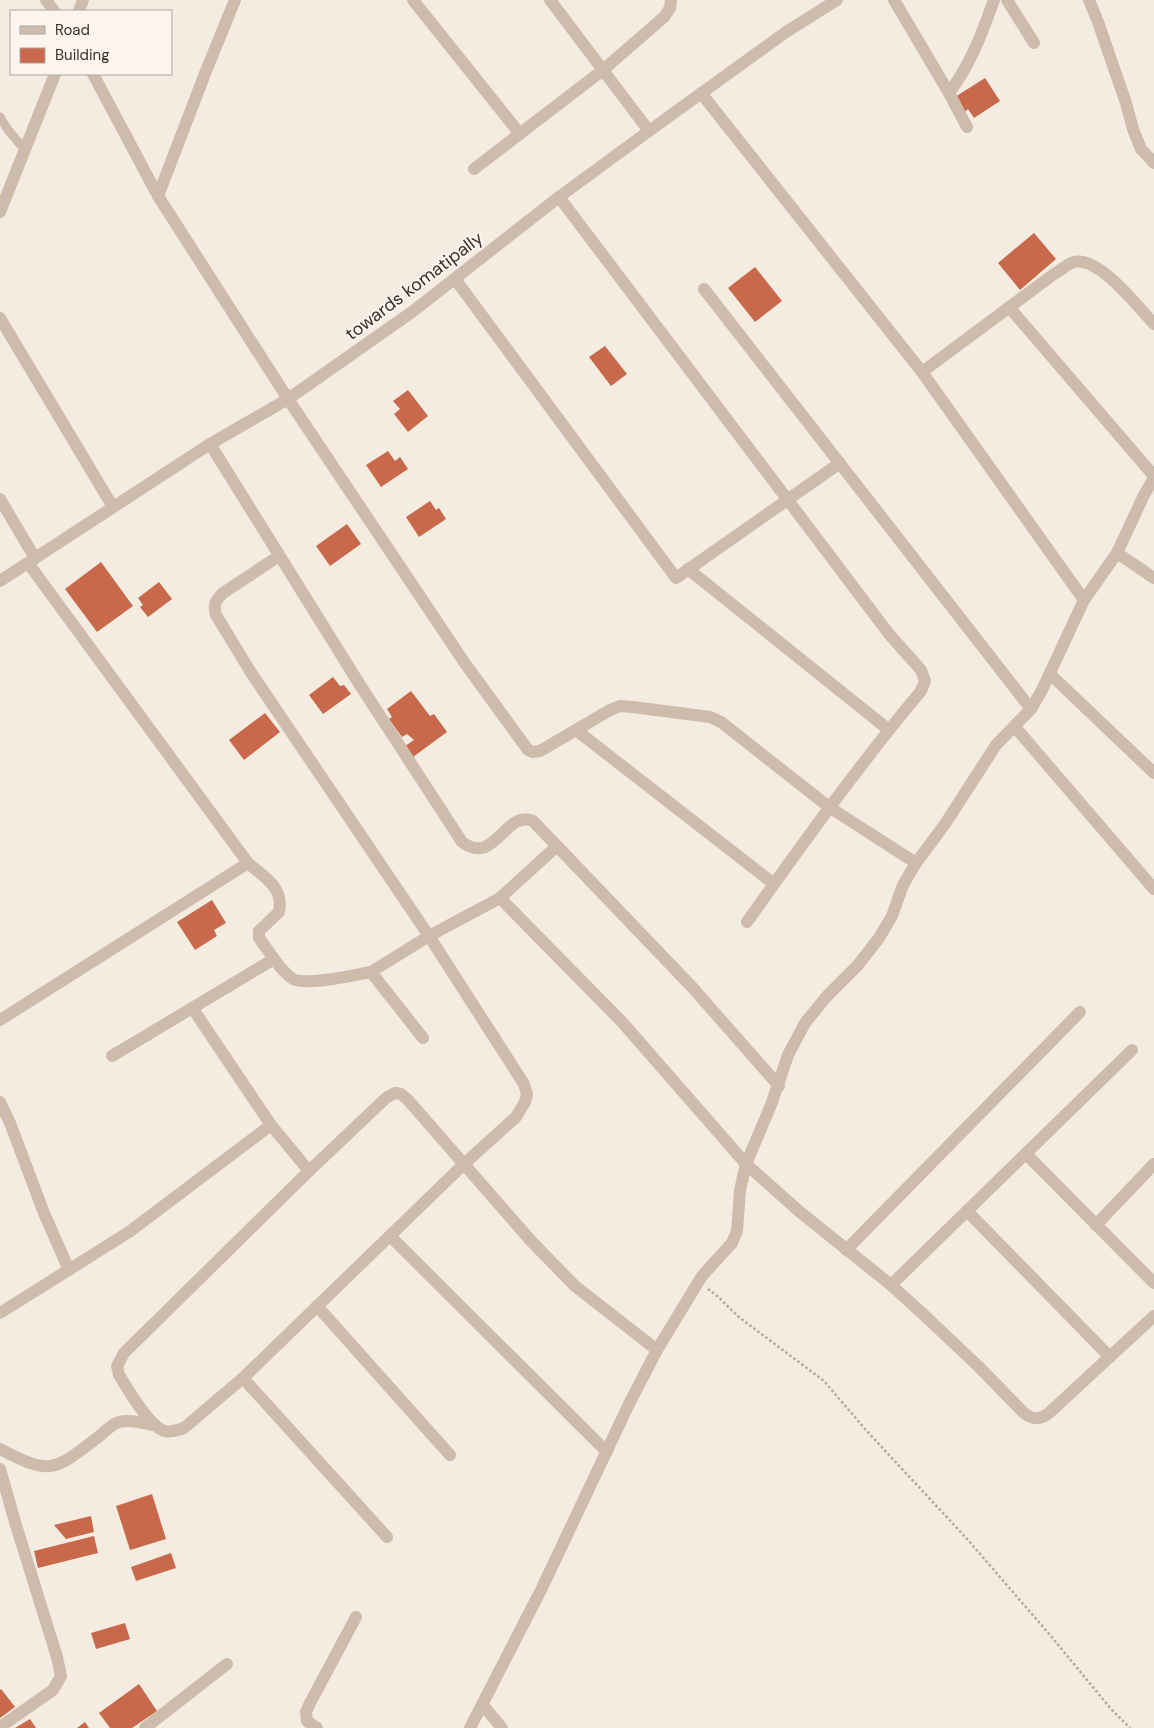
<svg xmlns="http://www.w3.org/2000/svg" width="1154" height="1728" viewBox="0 0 1154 1728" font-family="'DM Sans',sans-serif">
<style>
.building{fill:#c8694b}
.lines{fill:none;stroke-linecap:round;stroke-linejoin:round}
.path{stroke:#b9a596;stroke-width:2.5;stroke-dasharray:2.5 2.5;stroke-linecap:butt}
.service{stroke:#cdbbac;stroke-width:9}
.minor{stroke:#cdbbac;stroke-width:12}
.tertiary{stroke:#cdbbac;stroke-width:12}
.labels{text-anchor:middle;stroke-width:4;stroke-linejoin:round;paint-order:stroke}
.street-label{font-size:18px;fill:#3b302b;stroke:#fbf5ee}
</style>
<rect width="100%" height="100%" fill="#f4ebe1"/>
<g class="building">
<path d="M985,78L1000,101L974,118L968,109L965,112L955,97Z"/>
<path d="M1034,233L1056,259L1020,290L998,263Z"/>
<path d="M755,267L782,301L755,322L728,288Z"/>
<path d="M605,346L627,374L611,386L589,357Z"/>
<path d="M408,390L428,416L408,432L394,414L400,409L393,401Z"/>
<path d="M388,451L395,461L400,457L408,469L381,487L366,465Z"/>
<path d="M430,501L436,510L439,508L446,519L419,537L406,517Z"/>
<path d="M347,524L361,544L330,566L316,546Z"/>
<path d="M101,562L133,606L97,632L65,589Z"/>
<path d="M159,582L172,599L148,617L140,607L143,605L138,598Z"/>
<path d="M333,677L340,686L344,685L351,694L323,714L309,695Z"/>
<path d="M411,691L430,716L434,714L447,732L413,757L405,746L414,740L407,734L402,737L389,719L392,717L387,709Z"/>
<path d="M265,713L280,732L244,760L229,740Z"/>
<path d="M212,900L226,923L214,930L217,936L195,950L177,922Z"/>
<path d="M152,1494L166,1539L130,1550L116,1506Z"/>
<path d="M91,1516L94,1532L66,1539L54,1525Z"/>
<path d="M94,1536L98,1553L38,1568L34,1551Z"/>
<path d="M171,1553L176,1568L136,1581L131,1567Z"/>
<path d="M125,1623L130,1639L96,1649L91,1633Z"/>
<path d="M139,1684L157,1711L132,1728H110L99,1713Z"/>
<path d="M1,1689L15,1707L0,1718V1690Z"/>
<path d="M30,1719L36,1728H15Z"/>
<path d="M85,1722L89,1728H77Z"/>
</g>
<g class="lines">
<path class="path" d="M708,1289L716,1295L740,1318L824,1381L865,1429L968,1540L1050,1635L1111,1709L1130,1728"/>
<path class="service" d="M0,117L8,130L25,150"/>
<g class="minor">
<path d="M46,0L54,11"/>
<path d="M413,0L520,134"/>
<path d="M550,0L649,131"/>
<path d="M894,0L949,93L967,127"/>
<path d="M1007,0L1034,43"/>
<path d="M1089,0L1098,22L1126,103L1133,129L1141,149L1154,163"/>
<path d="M79,11L83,0"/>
<path d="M93,74L158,196L288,399L464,662L528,750L532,752L540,751L610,710L620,706L633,707L710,717L721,722L829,807L916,863"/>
<path d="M701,93L922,372L1084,600"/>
<path d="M949,93C971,64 982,33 994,0"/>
<path d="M474,169L603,70L664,17L670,8L671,0"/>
<path d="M158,196L206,71L235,0"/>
<path d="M559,197L889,634L921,670L925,681L921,691C859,765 803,843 747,922"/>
<path d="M0,212L55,74"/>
<path d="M455,279L676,578L840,463"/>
<path d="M704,289L1031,709"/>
<path d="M1009,307L1154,476"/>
<path d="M0,318L113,507"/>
<path d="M922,372L1054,274C1060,271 1067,264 1074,262C1099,256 1138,307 1154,324"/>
<path d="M210,444L360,685L462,842C495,867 505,809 533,821L692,987L779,1086"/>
<path d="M0,499L35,558"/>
<path d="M1117,553L1154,578"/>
<path d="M279,556L223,593C215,601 213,605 216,615L250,671L429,936L524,1084L527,1094L525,1102L516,1117L464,1164L243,1378L184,1428C178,1430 171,1433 165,1431C149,1427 128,1389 119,1375L117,1366L124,1353L309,1171L386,1098L395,1093L401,1094L408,1100L532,1242L575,1286L657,1350"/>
<path d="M28,563L248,863"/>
<path d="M688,569L889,730"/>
<path d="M1050,674L1154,773"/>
<path d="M1015,727L1154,889"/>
<path d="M576,730L774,884"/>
<path d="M500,898L622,1022L746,1164L800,1212L891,1285L923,1314L978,1366L1024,1413C1033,1420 1040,1420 1049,1413L1154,1316"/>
<path d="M371,972L429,936L500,898L557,846"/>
<path d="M193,1009L271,1125L309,1171"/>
<path d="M0,1020L248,863C265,878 284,887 279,912L259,931V938L274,959"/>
<path d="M112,1056L274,959C280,967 285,974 293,979C307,986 354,975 371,972L423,1038"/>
<path d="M0,1102L10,1123L44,1213L69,1270"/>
<path d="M1026,1154L1154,1283"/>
<path d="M967,1211L1110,1357"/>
<path d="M1096,1225L1154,1164"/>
<path d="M390,1236L607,1452"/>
<path d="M846,1250L1080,1012"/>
<path d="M891,1285L1132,1050"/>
<path d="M317,1306L450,1455"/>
<path d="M0,1313L129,1232L271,1125"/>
<path d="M243,1378L387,1537"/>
<path d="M0,1449C50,1475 53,1472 97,1438C103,1434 111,1424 119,1422C129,1419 142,1423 153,1425"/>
<path d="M0,1469L15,1522L57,1657L61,1676L53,1690L0,1727"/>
<path d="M482,1704L502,1728"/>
<path d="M145,1728L227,1664"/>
<path d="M317,1728L307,1721L306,1712L310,1703L356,1617"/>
<path d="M470,1728L541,1590L629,1404L657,1350L702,1276L732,1243L737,1231L740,1190L746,1164L771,1105L788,1055L805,1023L827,996L858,965L879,938L892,916L903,885L916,863L945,824L996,745L1031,709L1042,690L1084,600L1117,553L1144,495L1154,478"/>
</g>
<path class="tertiary" d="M0,581L210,444L288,399L412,312L559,197L649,131L786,32L837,0"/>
</g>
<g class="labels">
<g class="street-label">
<text transform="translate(414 286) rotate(-37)" y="6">towards komatipally</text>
</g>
</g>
<rect x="10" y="10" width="162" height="65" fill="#fbf5ee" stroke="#aea6a0"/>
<rect x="20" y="26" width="25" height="8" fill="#cdbbac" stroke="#aea6a0"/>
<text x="55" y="35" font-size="15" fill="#3b302b">Road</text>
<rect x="20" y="48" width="25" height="15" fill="#c8694b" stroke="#aea6a0"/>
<text x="55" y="60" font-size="15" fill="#3b302b">Building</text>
</svg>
